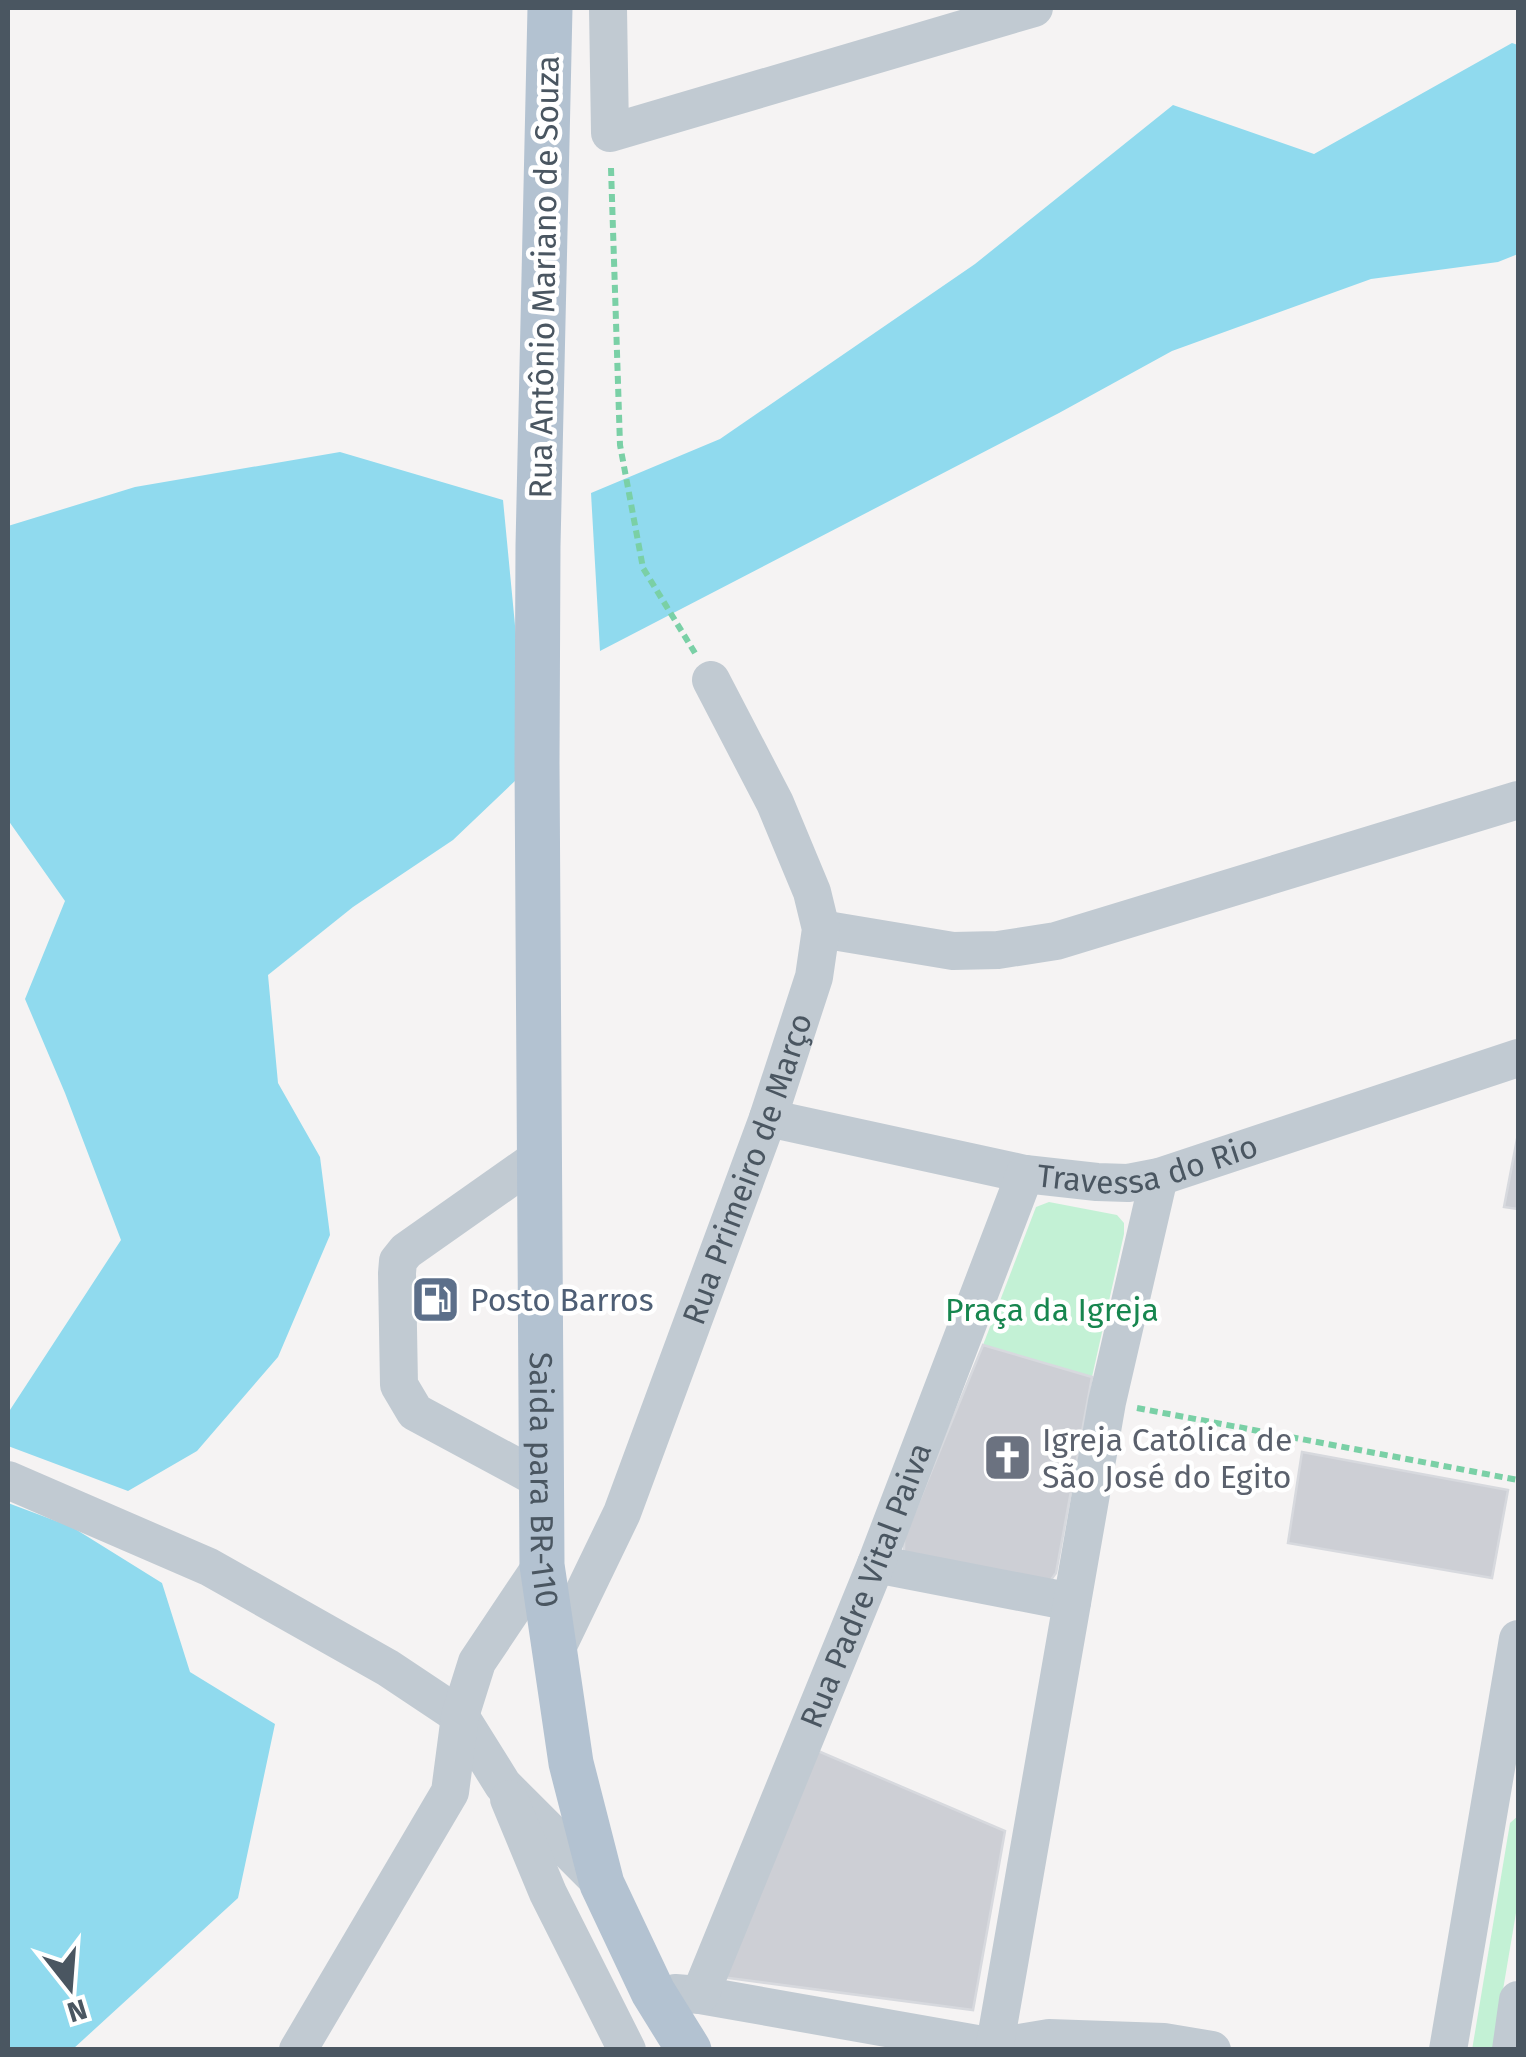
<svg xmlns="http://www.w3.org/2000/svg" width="1526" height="2057" viewBox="0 0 1526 2057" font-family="'Fira Sans',sans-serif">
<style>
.green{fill:#c3f1d5}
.water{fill:#90daee}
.building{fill:#cdcfd5;stroke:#d7d9de;stroke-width:2.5}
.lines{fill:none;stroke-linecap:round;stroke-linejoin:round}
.path{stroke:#7ad0a6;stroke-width:6;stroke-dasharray:8 5;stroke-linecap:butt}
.minor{stroke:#c1cad2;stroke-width:38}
.major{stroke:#b3c2d1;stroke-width:45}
.labels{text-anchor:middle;stroke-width:9;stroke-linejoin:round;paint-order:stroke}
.street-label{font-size:32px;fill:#4a5661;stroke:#fff}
.service-label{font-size:32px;fill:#4e5e75;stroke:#fff;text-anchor:start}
.park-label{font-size:32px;fill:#17864f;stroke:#fff}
.worship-label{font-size:32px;fill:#5b616d;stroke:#fff;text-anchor:start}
</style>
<rect width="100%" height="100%" fill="#f5f3f3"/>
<g class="green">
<path d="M1049,1202L1117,1215L1124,1223V1234L1092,1377L983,1345L1036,1207Z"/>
<path d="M1518,1816V1901L1493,2049L1472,2050L1510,1823Z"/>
</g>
<g class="water">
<path d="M1512,43L1518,45V254L1498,262L1371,279L1172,351L1059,413L600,651L591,493L720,439L975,264L1173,105L1314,154Z"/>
<path d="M340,452L503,500L517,646L516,780L453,840L353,907L268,975L278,1083L320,1157L330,1235L278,1357L197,1451L128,1491L8,1446V1413L121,1240L65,1093L25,999L65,901L8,820V526L135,487Z"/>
<path d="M8,1503L72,1527L162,1583L190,1672L275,1724L238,1898L73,2049H8Z"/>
</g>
<g class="building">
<path d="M1517,1139L1518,1140V1209L1504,1207Z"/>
<path d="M983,1345L1092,1377L1056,1573L1050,1581L904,1552V1538Z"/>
<path d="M1302,1452L1508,1490L1492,1578L1288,1543Z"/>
<path d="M811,1748L1005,1831L973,2010L721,1977Z"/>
</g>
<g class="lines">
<g class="path">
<path d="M611,168L620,445L643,568L695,653"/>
<path d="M1137,1408L1518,1480"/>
</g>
<g class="minor">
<path d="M608,8L610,133L1034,8"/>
<path d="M821,929L953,951L998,950L1056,941L1518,800"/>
<path id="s1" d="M768,1118L1025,1174L1097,1182L1128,1183L1159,1177L1518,1058"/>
<path d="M541,1156L406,1251L398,1261L397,1273L399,1385L415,1412L541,1480"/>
<path d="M8,1480L209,1567L388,1668L460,1716L503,1785L602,1884"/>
<path d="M876,1564L1072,1602"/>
<path id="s2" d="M553,1656L622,1513L768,1118L814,977L821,929L812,892L775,803L711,680"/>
<path d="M509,1799L548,1893L627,2050"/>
<path d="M675,1993L700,1995L994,2047L1049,2038L1164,2042L1212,2050"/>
<path id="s3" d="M700,1995L876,1564L1025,1174"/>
<path d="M298,2050L450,1792L460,1716L477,1662L542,1565"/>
<path d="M994,2050L1107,1402L1159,1177"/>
<path d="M1448,2050L1518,1639"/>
<path d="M1511,2050L1518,2000"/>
</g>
<path class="major" id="s4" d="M550,8L538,546L537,763L542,1565L571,1763L602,1884L653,1992L689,2050"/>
</g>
<defs>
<symbol id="fuel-square" viewBox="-11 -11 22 22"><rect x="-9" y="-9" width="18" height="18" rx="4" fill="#5c6f8a" stroke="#fff"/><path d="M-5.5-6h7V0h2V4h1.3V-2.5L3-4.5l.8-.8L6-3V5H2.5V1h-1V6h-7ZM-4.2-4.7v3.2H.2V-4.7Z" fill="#fff"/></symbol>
<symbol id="church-square" viewBox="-11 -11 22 22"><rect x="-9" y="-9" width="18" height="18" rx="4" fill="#6b7280" stroke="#fff"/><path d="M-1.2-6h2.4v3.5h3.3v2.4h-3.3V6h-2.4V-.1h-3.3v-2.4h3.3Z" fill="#fff"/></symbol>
</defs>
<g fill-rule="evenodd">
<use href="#fuel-square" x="408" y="1272" width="55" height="55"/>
<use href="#church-square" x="980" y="1430" width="55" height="55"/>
</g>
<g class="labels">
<g class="street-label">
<text transform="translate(544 277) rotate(-89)" y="11">Rua Antônio Mariano de Souza</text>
<text dy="11" stroke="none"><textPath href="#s1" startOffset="388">Travessa do Rio</textPath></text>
<text dy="11" stroke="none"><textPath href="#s2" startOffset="525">Rua Primeiro de Março</textPath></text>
<text dy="11" stroke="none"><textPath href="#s4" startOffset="1472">Saida para BR-110</textPath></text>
<text dy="11" stroke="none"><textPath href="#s3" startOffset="442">Rua Padre Vital Paiva</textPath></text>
</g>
<g class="service-label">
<text x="470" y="1311">Posto Barros</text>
</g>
<g class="park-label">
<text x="1052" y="1321">Praça da Igreja</text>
</g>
<g class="worship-label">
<text x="1042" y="1451">Igreja Católica de<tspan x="1042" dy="37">São José do Egito</tspan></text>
</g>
</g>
<rect width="1526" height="2057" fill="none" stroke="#4a5661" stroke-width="20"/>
<g transform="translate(70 1987) rotate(163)" stroke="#ffffff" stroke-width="8" paint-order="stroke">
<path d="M0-8L18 38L0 25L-18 38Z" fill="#4a5661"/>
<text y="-15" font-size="28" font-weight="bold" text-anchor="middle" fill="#4a5661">N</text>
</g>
</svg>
